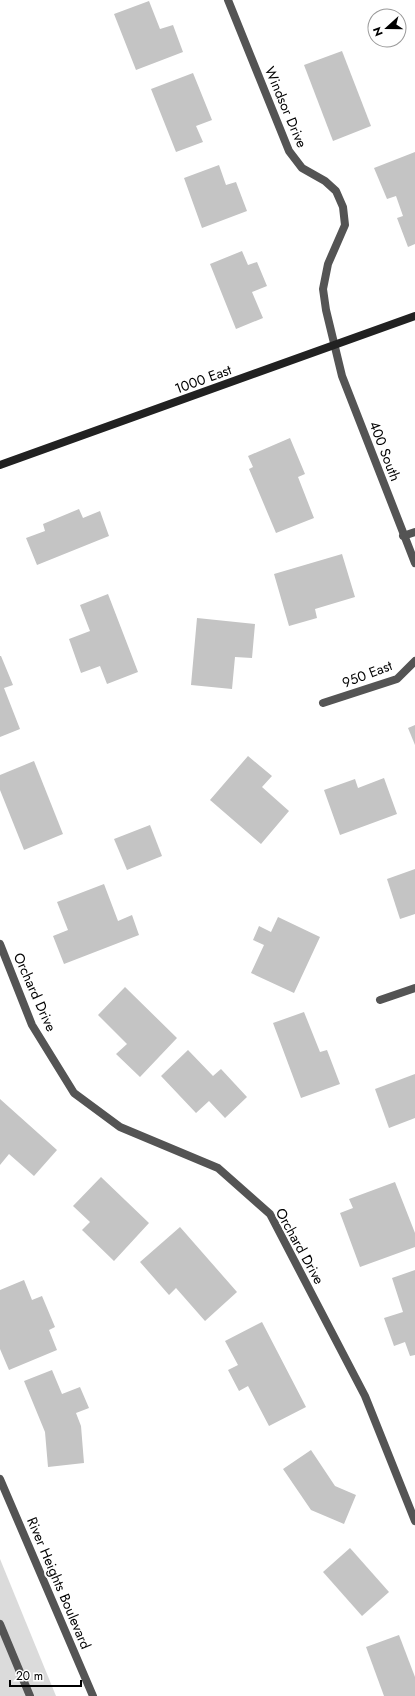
<svg xmlns="http://www.w3.org/2000/svg" width="415" height="1696" viewBox="0 0 415 1696" font-family="Jost,sans-serif">
<style>
.green{fill:#dbdbdb}
.building{fill:#c4c4c4}
.lines{fill:none;stroke-linecap:round;stroke-linejoin:round}
.lane{stroke:#545454;stroke-width:8}
.street{stroke:#545454;stroke-width:8}
.secondary{stroke:#212121;stroke-width:8}
.labels{text-anchor:middle;stroke-width:4;stroke-linejoin:round;paint-order:stroke}
.street-label{font-size:14px;fill:#000;stroke:#fff}
</style>
<rect width="100%" height="100%" fill="#fff"/>
<path class="green" d="M0,1559L56,1696H0Z"/>
<g class="building">
<path d="M149,1L160,29L173,25L183,52L136,70L114,14Z"/>
<path d="M342,51L371,126L333,141L304,65Z"/>
<path d="M193,73L212,120L196,126L203,142L176,152L151,89Z"/>
<path d="M415,152V244L408,247L397,218L403,216L396,196L387,199L374,168Z"/>
<path d="M219,165L226,185L236,182L247,211L202,228L184,178Z"/>
<path d="M242,251L248,265L257,262L267,286L252,292L263,318L236,329L210,264Z"/>
<path d="M290,438L305,474L298,477L314,518L276,533L249,469L253,467L248,456Z"/>
<path d="M79,509L83,518L100,511L109,536L37,565L26,538L45,531L43,524Z"/>
<path d="M342,554L355,597L315,609L317,618L289,626L274,574Z"/>
<path d="M108,594L138,672L107,684L100,666L81,673L69,639L90,631L80,605Z"/>
<path d="M197,618L255,624L252,658L235,657L232,689L191,685Z"/>
<path d="M0,656H1L13,685L4,688L20,729L0,737Z"/>
<path d="M415,725V745L408,728Z"/>
<path d="M248,756L272,776L262,787L289,811L261,844L210,800Z"/>
<path d="M34,761L63,834L24,850L0,790V775Z"/>
<path d="M384,778L397,814L340,835L324,790L355,779L358,788Z"/>
<path d="M150,825L162,856L127,870L114,839Z"/>
<path d="M415,869V914L400,919L387,879Z"/>
<path d="M104,884L118,921L132,915L139,935L64,964L53,936L68,930L57,902Z"/>
<path d="M278,917L320,937L294,993L251,973L264,945L253,940L259,926L271,932Z"/>
<path d="M125,987L177,1038L140,1077L116,1054L127,1044L98,1015Z"/>
<path d="M304,1012L320,1052L327,1050L340,1084L301,1098L273,1023Z"/>
<path d="M188,1050L213,1076L221,1069L247,1097L225,1118L209,1101L196,1113L161,1076Z"/>
<path d="M415,1074V1118L389,1128L375,1089Z"/>
<path d="M0,1099L57,1150L34,1176L9,1154L0,1165Z"/>
<path d="M101,1177L149,1223L114,1261L82,1230L90,1222L73,1206Z"/>
<path d="M395,1182L415,1233V1247L360,1267L340,1213L353,1208L349,1199Z"/>
<path d="M180,1227L237,1292L205,1321L176,1288L169,1295L140,1262Z"/>
<path d="M415,1270V1355L410,1356L405,1342L394,1346L384,1318L403,1312L392,1278Z"/>
<path d="M24,1280L32,1300L42,1296L55,1327L49,1330L57,1350L9,1370L0,1349V1290Z"/>
<path d="M262,1322L306,1407L269,1426L248,1386L239,1391L228,1370L238,1365L225,1341Z"/>
<path d="M52,1370L62,1394L80,1387L89,1408L76,1413L81,1426L84,1463L48,1467L45,1432L24,1381Z"/>
<path d="M311,1450L335,1486L356,1495L344,1524L311,1510L283,1469Z"/>
<path d="M350,1548L389,1592L362,1616L323,1572Z"/>
<path d="M399,1635L415,1677V1696H384L366,1647Z"/>
</g>
<g class="lines">
<path class="lane" d="M0,1624L30,1696"/>
<g class="street">
<path d="M228,0L289,151L302,168L325,181L336,191L343,207L345,225L328,264L323,289L326,310L342,376L415,563"/>
<path d="M403,536L415,532"/>
<path d="M323,703L397,679L415,661"/>
<path d="M0,944L32,1025L74,1093L120,1127L218,1168L270,1214L365,1396L415,1521"/>
<path d="M380,1000L415,988"/>
<path d="M0,1479L93,1696"/>
</g>
<path class="secondary" d="M0,465L415,316"/>
</g>
<g class="labels">
<g class="street-label">
<text transform="translate(286 107) rotate(67)" y="5">Windsor Drive</text>
<text transform="translate(203 379) rotate(-20)" y="5">1000 East</text>
<text transform="translate(385 451) rotate(69)" y="5">400 South</text>
<text transform="translate(367 674) rotate(-21)" y="5">950 East</text>
<text transform="translate(35 992) rotate(66)" y="5">Orchard Drive</text>
<text transform="translate(300 1246) rotate(61)" y="5">Orchard Drive</text>
<text transform="translate(59 1583) rotate(67)" y="5">River Heights Boulevard</text>
</g>
</g>
<g transform="translate(387 28) rotate(249)"><circle r="19" fill="#ffffff" stroke="#999999"/>
<path d="M0-3L7 15L0 10L-7 15Z" fill="#000000"/>
<text y="-6" font-size="11" font-weight="bold" text-anchor="middle" fill="#000000">N</text>
</g>
<path d="M10 1680v6h71v-6" fill="none" stroke="#000000" stroke-width="2"/>
<text x="16" y="1680" font-size="12" fill="#000000" stroke="#ffffff" stroke-width="3" paint-order="stroke">20 m</text>
</svg>
